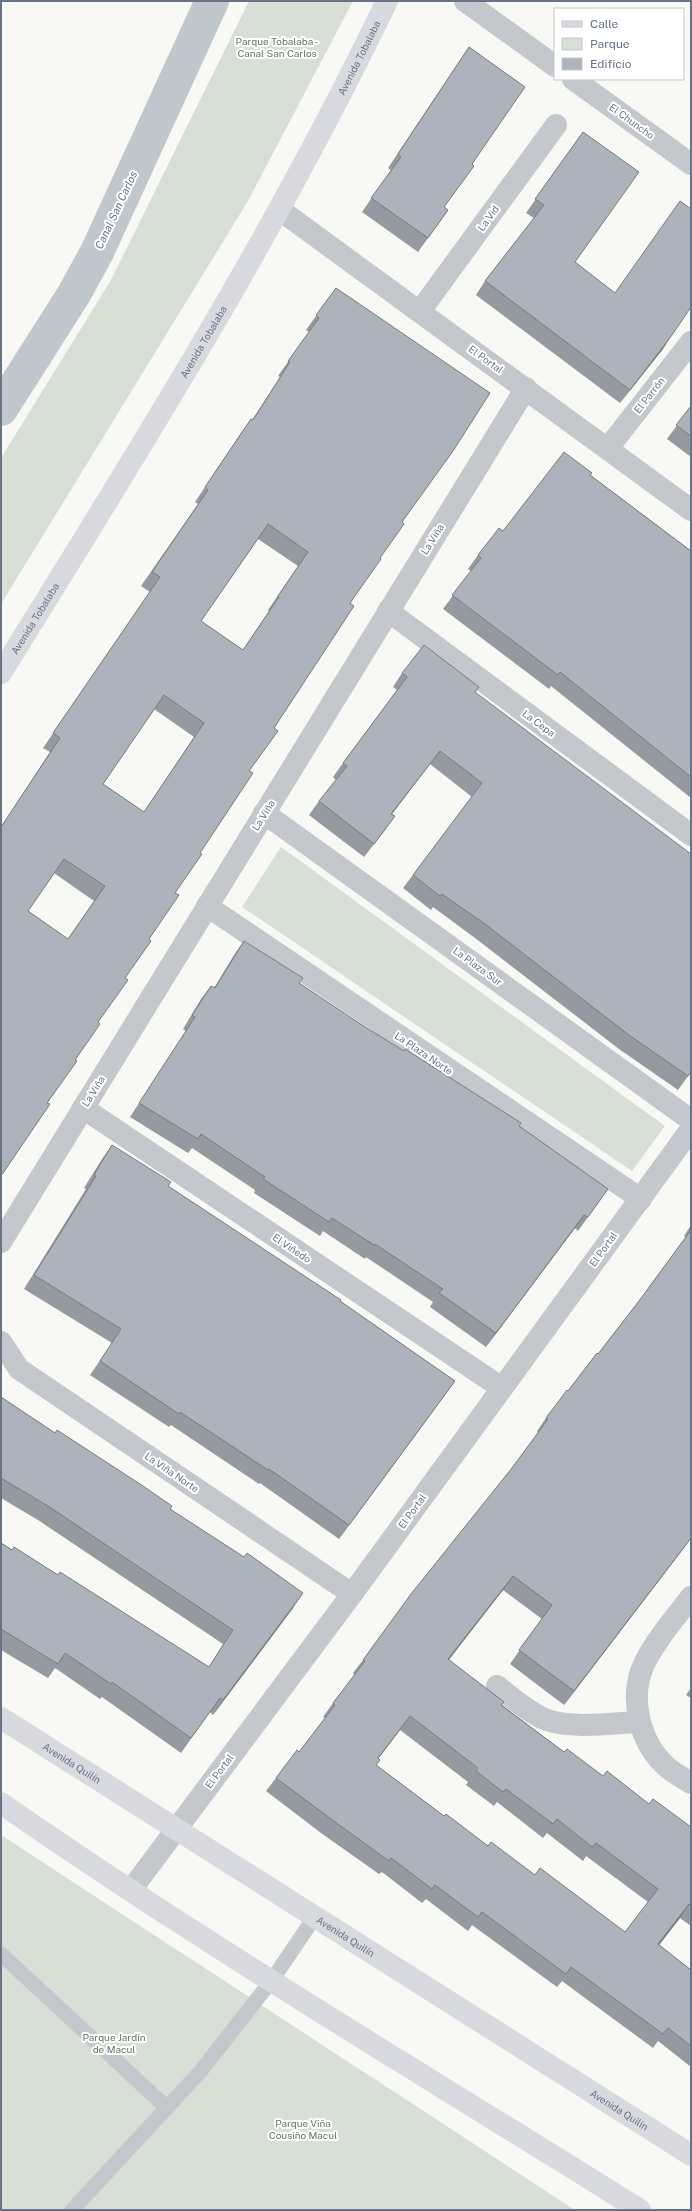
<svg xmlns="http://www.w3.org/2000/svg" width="692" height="2211" viewBox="0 0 692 2211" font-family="'Public Sans',sans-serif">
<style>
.green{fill:#d8dfd7}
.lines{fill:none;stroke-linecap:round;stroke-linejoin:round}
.canal{stroke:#c0c7cd;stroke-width:34}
.service{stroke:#c4c7cb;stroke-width:15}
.minor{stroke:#c4c7cb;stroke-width:22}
.secondary{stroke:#d8dadf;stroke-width:22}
.wall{fill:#949aa0;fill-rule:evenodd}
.shaded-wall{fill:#787d82}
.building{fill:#acb3ba;stroke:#787d82;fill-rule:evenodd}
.labels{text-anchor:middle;stroke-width:4;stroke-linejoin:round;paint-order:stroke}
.park-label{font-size:10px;fill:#637863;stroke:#fff}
.street-label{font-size:10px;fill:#687385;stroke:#fff}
.water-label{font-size:11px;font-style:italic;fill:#647481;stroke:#fff}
</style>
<rect width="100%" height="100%" fill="#f8f8f5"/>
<g class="green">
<path d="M249,1H353L248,201L1,604V458L111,280Z"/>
<path d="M281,847L665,1126L632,1171L242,907Z"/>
<path d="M1,1835L575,2210H1Z"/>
</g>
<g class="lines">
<path class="canal" d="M1,409L74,294L97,252L212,1"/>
<g class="service">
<path d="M1,1954L167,2108"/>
<path d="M72,2210L200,2072L272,1980L314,1918"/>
</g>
<g class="minor">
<path d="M465,1L555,66"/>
<path d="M573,79L691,164"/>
<path d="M280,210L691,510"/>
<path d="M420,311L556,125"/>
<path d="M608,448L691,342"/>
<path d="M388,611L691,835"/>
<path d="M264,813L691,1120"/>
<path d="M207,906L641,1199"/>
<path d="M83,1108L502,1388"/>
<path d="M1,1242L526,388"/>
<path d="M1,1342L19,1369L352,1594"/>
<path d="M691,1597C675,1618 657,1638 645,1662C628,1696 639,1743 668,1768C675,1774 684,1778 691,1783"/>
<path d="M497,1686C511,1697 526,1710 542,1718C568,1730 611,1723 640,1722"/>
<path d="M131,1890L352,1594L691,1129"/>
</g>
<g class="secondary">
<path id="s1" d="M1,673C138,452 274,236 387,1"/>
<path id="s2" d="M1,1718L691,2155"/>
<path d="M1,1803C208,1947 426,2076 640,2210"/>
</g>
</g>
<g class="wall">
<path d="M469,47L472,164L444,207L448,210L418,252L362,212L391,170L388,168Z"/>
<path d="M583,132L575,262L663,349L620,403L476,295L485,281L534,218L526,213Z"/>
<path d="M336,288L402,522L380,558L350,603L274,728L249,771L175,893L149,939L98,1022L75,1060L1,1176V827L50,752L43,748L150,592L141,586L198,504L195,502L241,433L251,419L252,420L280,377L278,376L309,332L306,330ZM258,539L298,566L268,610L269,611L243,650L201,621ZM154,709L194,737L144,812L103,784ZM54,873L94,901L68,939L28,911Z"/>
<path d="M691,406V457L667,439Z"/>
<path d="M590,475L691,551V798L551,686L549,689L443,609L471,571L468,569L478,555L503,531Z"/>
<path d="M402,673L476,692L691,1072L678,1090L619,1049L475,938L433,907L431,910L403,888L413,875L472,797L430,764L392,814L395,816L385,830L364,857L309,815L319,801L336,780L333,777L343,763L397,690L393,687Z"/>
<path d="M244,941L299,983L365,1027L519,1126L608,1189L578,1231L575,1228L486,1347L430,1307L433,1302L366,1257L365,1259L323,1231L320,1236L254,1193L255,1190L192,1148L188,1153L130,1117L186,1031L183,1029L201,999L211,986L214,988L234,955Z"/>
<path d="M112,1145L168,1186L340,1301L455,1381L339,1539L260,1483L259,1484L171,1425L169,1427L90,1375L112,1343L24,1289L86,1189L84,1188L102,1159Z"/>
<path d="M691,1225V1538L564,1705L510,1664L542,1619L503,1590L449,1660L502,1705L564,1752L603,1776L649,1804L691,1827V1926L680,1918L659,1945L691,1970V2067L658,2041L653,2048L562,1981L557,1987L472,1925L468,1931L426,1899L422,1903L382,1872L379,1874L321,1833L266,1791L276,1778L299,1752L325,1718L323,1717L333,1703L355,1675L353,1673L363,1660L512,1468L538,1433L537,1431L546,1418L598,1354L639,1301L686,1237L684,1236ZM400,1730L468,1782L466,1785L494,1806L497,1802L543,1838L547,1833L583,1861L586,1856L648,1902L625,1932L488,1846L444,1816L376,1765L378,1759Z"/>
<path d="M1,1397L170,1509L293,1608L213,1715L210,1712L181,1753L102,1697L100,1699L55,1668L48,1678L1,1650V1543L12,1550L58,1575L209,1667L223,1644L38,1520L1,1498Z"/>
<path d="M691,1688V1698L686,1695Z"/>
</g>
<g class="shaded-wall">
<path d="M672,335L663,349L620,403L630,390Z"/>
<path d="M440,751L430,764L382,827L391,814Z"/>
<path d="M584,1215L575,1228L486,1347L496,1333Z"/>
<path d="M455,1381L445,1395L339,1539L349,1525Z"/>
<path d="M691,1538L684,1548L564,1705L574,1691Z"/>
<path d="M513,1576L503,1590L438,1673L448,1659Z"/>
<path d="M303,1593L293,1608L213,1715L223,1700Z"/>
<path d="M410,1716L400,1730L368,1772L378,1758Z"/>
<path d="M689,1904L680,1918L649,1958L658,1944Z"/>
</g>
<g class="building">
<path d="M469,47L525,87L472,164L474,166L444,207L448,210L428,238L371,198L401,157L398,154Z"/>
<path d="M583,132L639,172L575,262L615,293L680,201L691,209V307L672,335L630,390L485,281L544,205L535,199Z"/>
<path d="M336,288L490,393L453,451L402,522L404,524L380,558L381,559L350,603L354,606L274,728L278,731L249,771L253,773L200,853L202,854L175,893L179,895L149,939L151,941L125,978L128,980L98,1022L100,1024L75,1060L77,1061L47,1103L50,1104L1,1176V827L60,738L53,733L160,577L152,572L208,490L205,487L251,419L253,420L290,362L288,361L319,318L316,315ZM268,524L308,552L278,596L279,597L243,650L201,621ZM164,695L204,723L144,812L103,784ZM64,859L105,886L68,939L28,911Z"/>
<path d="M691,406V436L676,425Z"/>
<path d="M564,452L592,473L590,475L691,551V777L560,672L558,675L452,595L481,558L478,555L499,528L503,531Z"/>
<path d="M424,645L479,687L475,692L691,854V1072L688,1076L629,1035L485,924L442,894L440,896L413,875L482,783L440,751L391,814L395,816L374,844L319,801L347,766L343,763L407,677L402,673Z"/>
<path d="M244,941L303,978L299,983L365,1027L404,1051L405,1049L521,1123L519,1126L608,1189L588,1217L584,1215L496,1333L439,1293L443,1289L375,1244L374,1245L332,1218L329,1222L263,1179L265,1177L201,1134L198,1139L139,1103L195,1017L192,1015L211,986L215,988Z"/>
<path d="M112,1145L171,1182L168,1186L341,1300L340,1301L455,1381L349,1525L269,1469L268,1470L180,1412L179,1414L100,1361L121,1329L34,1275L96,1176L94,1175Z"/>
<path d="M691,1230V1538L574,1691L519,1650L552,1605L513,1576L448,1659L504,1702L501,1705L564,1752L567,1749L603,1776L607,1771L649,1804L653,1799L691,1827V1905L689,1904L658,1944L691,1970V2046L668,2028L663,2034L571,1967L566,1974L482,1912L478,1917L435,1885L432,1889L391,1858L389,1861L331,1819L276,1778L297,1750L299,1752L335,1705L333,1703L365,1661L363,1660L411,1594L512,1468L548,1419L546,1418L567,1390L568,1391L597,1353L598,1354L639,1301ZM410,1716L478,1768L476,1771L503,1792L506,1789L553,1824L557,1819L592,1847L596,1843L658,1889L625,1932L540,1868L535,1875L491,1842L488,1846L446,1814L444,1816L376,1765L380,1760L378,1758Z"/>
<path d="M1,1397L55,1433L57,1430L143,1486L172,1506L170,1509L244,1557L247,1553L303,1593L223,1700L220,1698L191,1738L112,1682L111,1684L65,1653L58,1664L1,1629V1543L12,1550L14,1547L58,1575L60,1572L209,1667L233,1630L48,1506L1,1478Z"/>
</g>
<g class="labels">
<g class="park-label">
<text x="277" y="45">Parque Tobalaba -<tspan x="277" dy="12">Canal San Carlos</tspan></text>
<text x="114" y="2041">Parque Jardín<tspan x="114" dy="12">de Macul</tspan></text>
<text x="303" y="2127">Parque Viña<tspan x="303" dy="12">Cousiño Macul</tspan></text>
</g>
<g class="street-label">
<text dy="4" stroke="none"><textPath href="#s1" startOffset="712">Avenida Tobalaba</textPath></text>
<text transform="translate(632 121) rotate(36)" y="4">El Chuncho</text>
<text transform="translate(488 218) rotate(-54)" y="4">La Vid</text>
<text dy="4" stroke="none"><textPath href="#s1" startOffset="388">Avenida Tobalaba</textPath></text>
<text transform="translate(486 359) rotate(36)" y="4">El Portal</text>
<text transform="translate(649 395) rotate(-52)" y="4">El Parrón</text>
<text transform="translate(432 539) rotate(-58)" y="4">La Viña</text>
<text dy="4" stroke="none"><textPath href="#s1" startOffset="64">Avenida Tobalaba</textPath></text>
<text transform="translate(539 723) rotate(36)" y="4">La Cepa</text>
<text transform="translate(263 815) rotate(-58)" y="4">La Viña</text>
<text transform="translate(478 966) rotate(36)" y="4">La Plaza Sur</text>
<text transform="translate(424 1053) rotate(34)" y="4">La Plaza Norte</text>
<text transform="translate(93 1091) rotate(-58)" y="4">La Viña</text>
<text transform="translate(292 1248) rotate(34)" y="4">El Viñedo</text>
<text transform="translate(603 1249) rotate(-54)" y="4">El Portal</text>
<text transform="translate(172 1472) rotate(34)" y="4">La Viña Norte</text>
<text transform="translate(412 1511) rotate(-54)" y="4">El Portal</text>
<text dy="4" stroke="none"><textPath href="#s2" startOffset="84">Avenida Quilín</textPath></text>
<text transform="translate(219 1771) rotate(-53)" y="4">El Portal</text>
<text dy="4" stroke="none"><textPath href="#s2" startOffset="408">Avenida Quilín</textPath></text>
<text dy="4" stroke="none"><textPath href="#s2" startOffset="732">Avenida Quilín</textPath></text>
</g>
<g class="water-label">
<text transform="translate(116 210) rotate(-65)" y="4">Canal San Carlos</text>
</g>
</g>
<rect width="692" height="2211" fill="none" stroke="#687385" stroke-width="4"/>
<rect x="554" y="8" width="130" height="72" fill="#ffffff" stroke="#c3c7ce"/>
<rect x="562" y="21" width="20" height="6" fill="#d8dadf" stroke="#c3c7ce"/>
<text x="590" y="28" font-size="12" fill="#687385">Calle</text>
<rect x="562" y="38" width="20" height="12" fill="#d8dfd7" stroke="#c3c7ce"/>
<text x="590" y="48" font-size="12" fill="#687385">Parque</text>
<rect x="562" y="58" width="20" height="12" fill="#acb3ba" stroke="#c3c7ce"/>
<text x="590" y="68" font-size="12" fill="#687385">Edificio</text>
</svg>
